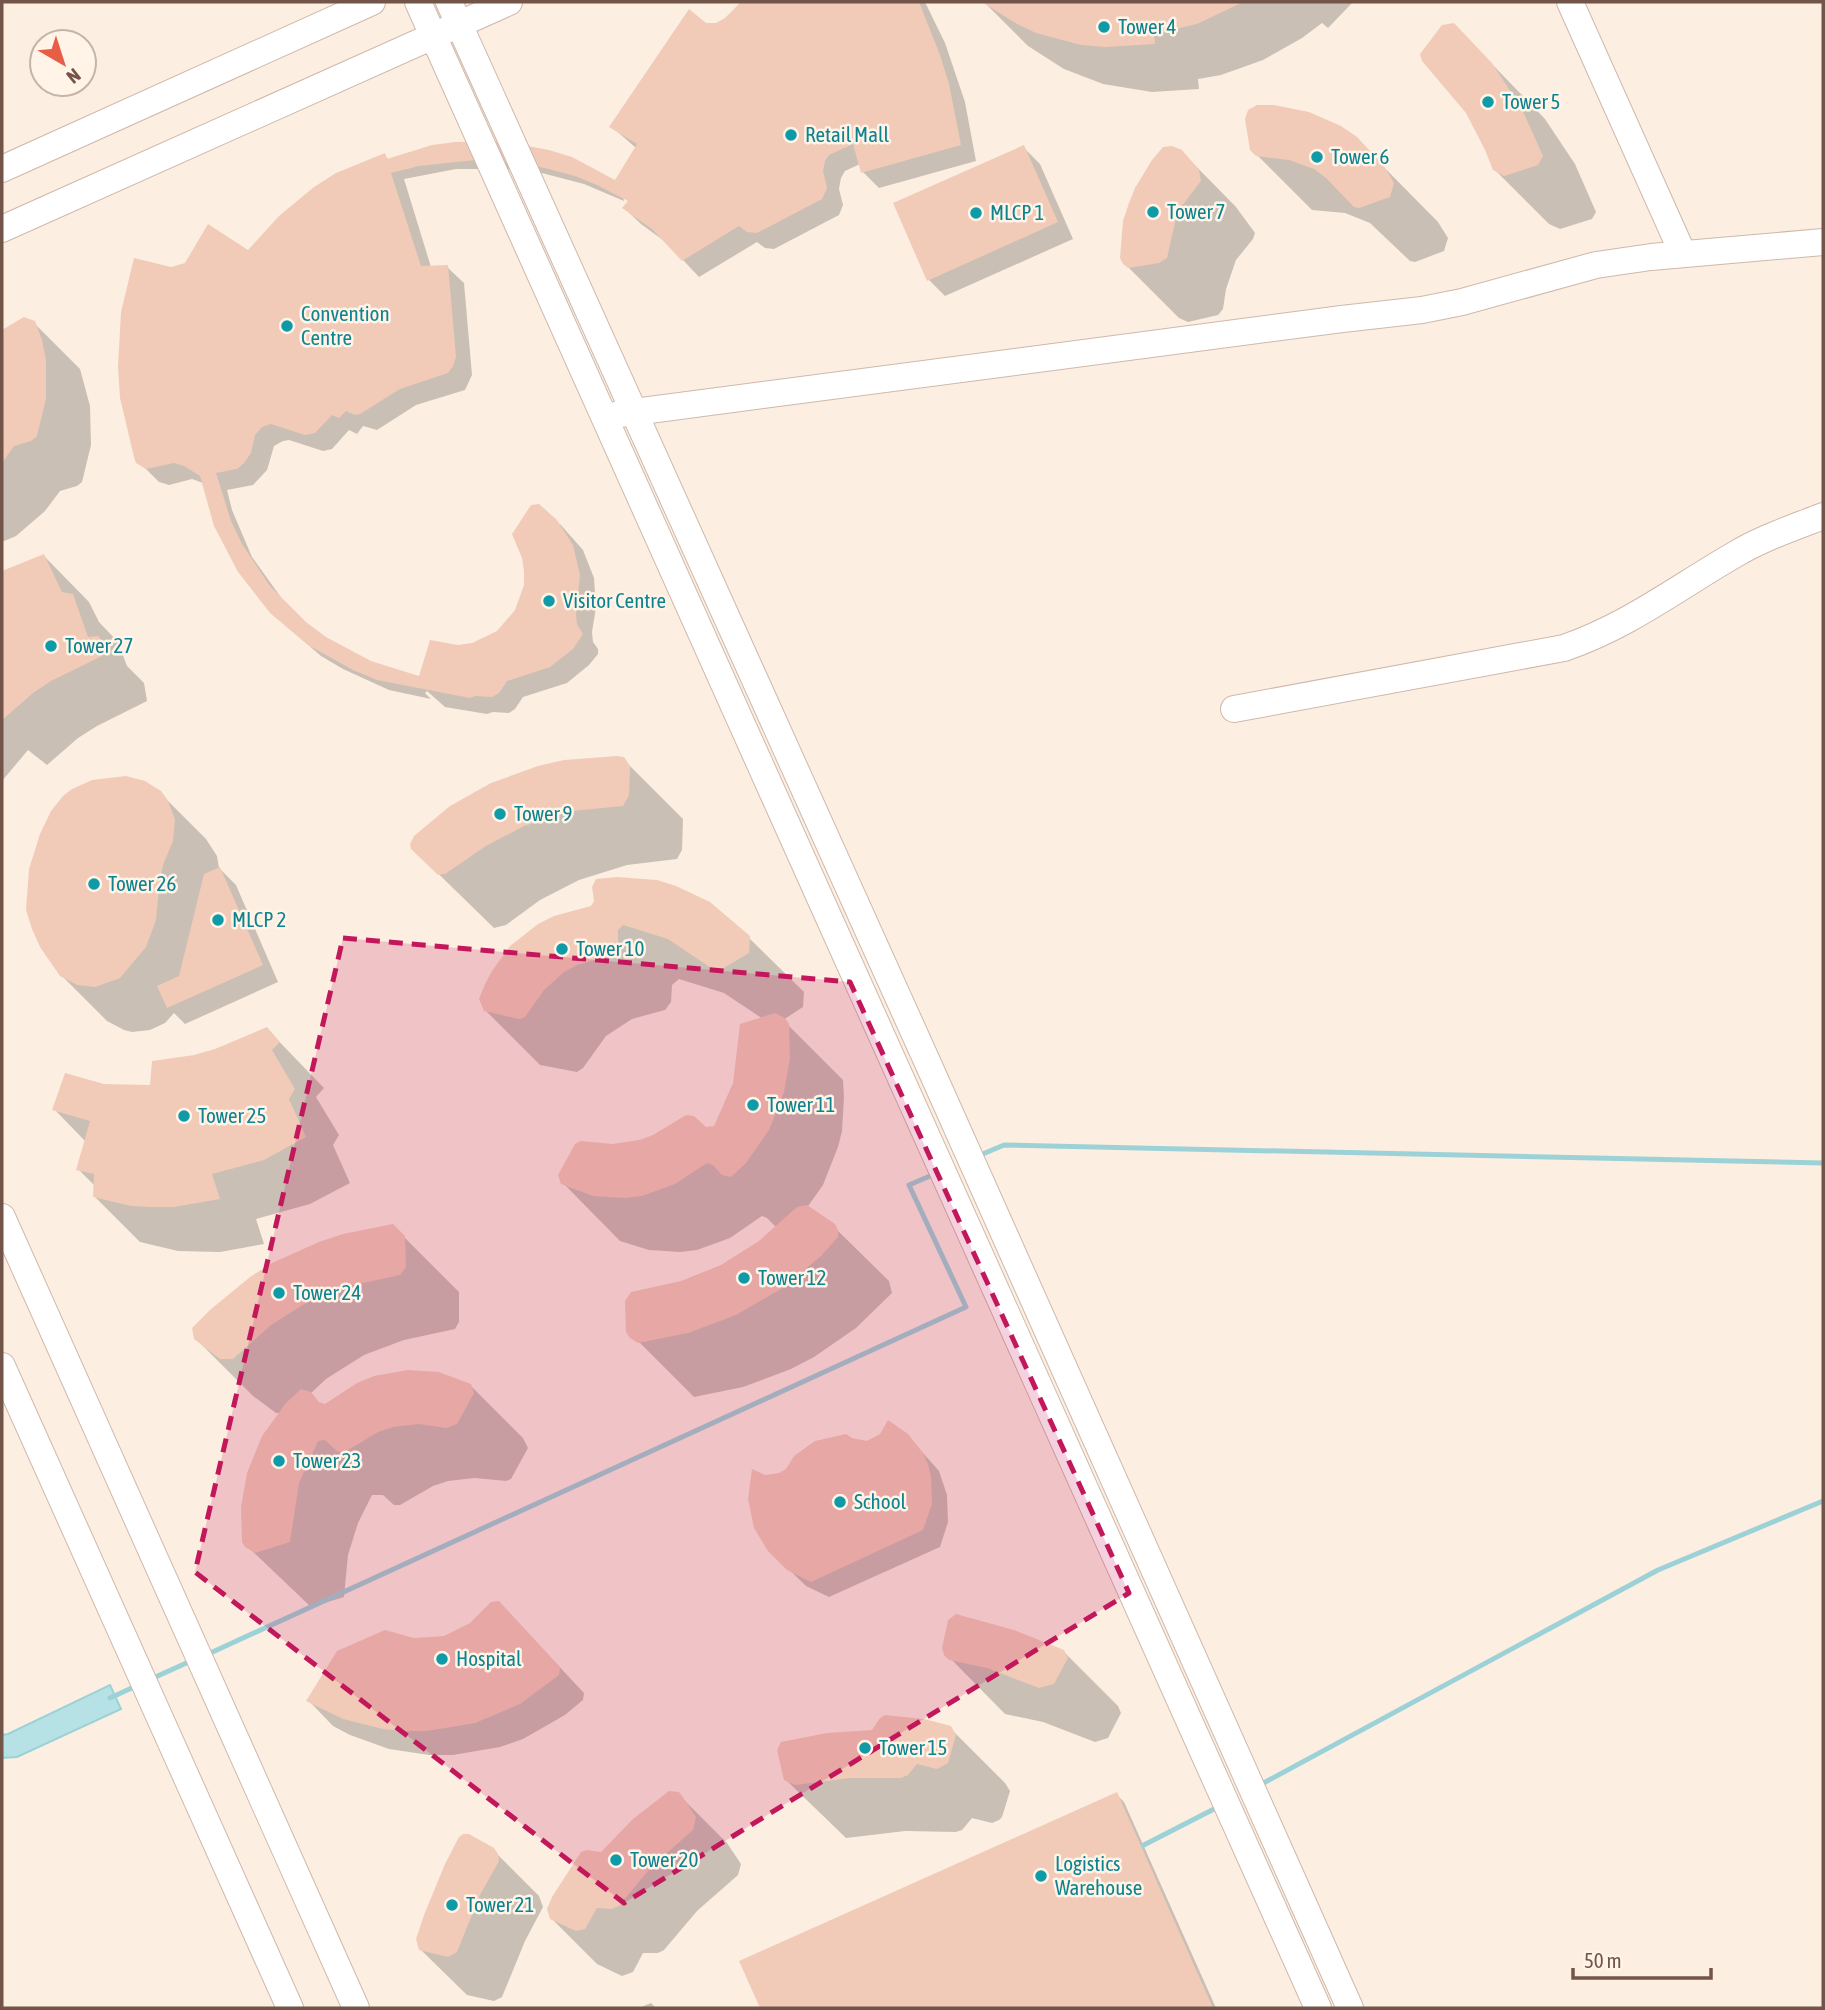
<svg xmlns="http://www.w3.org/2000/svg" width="1825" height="2010" viewBox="0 0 1825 2010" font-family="'Asap Condensed',sans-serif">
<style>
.water{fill:#b6e2e5;stroke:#9cd2d7;stroke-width:2}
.shadow{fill:#0003}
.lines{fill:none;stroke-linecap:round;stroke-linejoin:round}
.stream{stroke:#9cd2d7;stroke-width:5}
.building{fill:#f1cbb8}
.minor-casing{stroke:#cfb8ab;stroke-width:28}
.minor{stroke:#fff;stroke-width:26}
.marked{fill:#c2185b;fill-opacity:0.2;stroke:#c2185b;stroke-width:5;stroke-dasharray:14 9;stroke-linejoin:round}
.culture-dot{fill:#0f9aa8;stroke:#fff4e7;stroke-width:2.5}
.labels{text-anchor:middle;stroke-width:5;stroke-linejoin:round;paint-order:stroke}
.culture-label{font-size:21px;fill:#0d838f;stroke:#fff4e7;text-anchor:start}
</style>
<rect width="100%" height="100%" fill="#fcefe1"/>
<path class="water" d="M110,1685L121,1709L17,1757L2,1758V1735L8,1734Z"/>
<g class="shadow">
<path d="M744,2H925L945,43L965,102L976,161L879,188L863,172L860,164L845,171L841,178L839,189L843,205L839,215L774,249L765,248L757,242L699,277L667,243L641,224L624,208L629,202L623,196L624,201L584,184L538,172L514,169H456L404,179L431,267H447L464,283L472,375L465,390L416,405L377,430L363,426L357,434L349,430L332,449L323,451L289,440L283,441L274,446L267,470L253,485L227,490L232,510L252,557L290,610L325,639L370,663L418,678L458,647L472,645L498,632L517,611L560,524L583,550L594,578L596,607L592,632L593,642L598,649V654L589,665L567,683L523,697L515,709L509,713L493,712L487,714L445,707L427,691L425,693L431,699L389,690L343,669L321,656L283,623L203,483L192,479L169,485L159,482L142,465L171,269L249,252L384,155L389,160L478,142L615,182L636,148L612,127L705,25L722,23Z"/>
<path d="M984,2H1353L1328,28L1322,23L1302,38L1263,60L1221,75L1198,79L1199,89L1152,92L1103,84L1064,69L1028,46Z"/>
<path d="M1454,25L1545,119L1575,164L1596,212L1592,219L1560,229L1549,224L1494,169Z"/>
<path d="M1356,139L1438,222L1448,238L1444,251L1415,262L1410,261L1370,223L1345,213L1312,210L1252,150Z"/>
<path d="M1023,147L1040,164L1073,239L945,296L929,280Z"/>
<path d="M1181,151L1236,207L1255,233L1253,239L1236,260L1226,289L1223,309L1218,315L1188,322L1179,318L1124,263Z"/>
<path d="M24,319L34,323L80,369L90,406L91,445L82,482L77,486L60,491L45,511L16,536L2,542V334Z"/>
<path d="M44,556L89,602L99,622L118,642L127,666L144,683L147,701L97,726L78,738L47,765L28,750L2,781V573Z"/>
<path d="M628,764L683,819L682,850L677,859L627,865L579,880L540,900L506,925L494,928L415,851Z"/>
<path d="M160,793L206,839L217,856L219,868L236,885L278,982L185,1024L174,1013L165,1023L150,1030L132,1032L124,1030L107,1021L61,975Z"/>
<path d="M555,918L748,937L804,992L803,1007L783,1020L843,1080L844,1097L842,1131L838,1147L823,1185L806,1209L833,1226L889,1281L892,1293L856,1328L814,1357L791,1369L743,1387L694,1397L628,1331L682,1283L722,1267L760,1243L777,1228L767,1218L762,1216L730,1238L697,1250L680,1252L649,1250L620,1241L560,1180L613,1146L715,1128L763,1019L724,993L679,979L672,985L671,1002L665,1010L632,1019L606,1036L583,1068L577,1072L540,1065L485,1010Z"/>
<path d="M267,1029L324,1088L316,1097L339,1135L333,1145L350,1183L310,1204L256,1219L264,1244L220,1252L178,1251L140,1242L95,1197V1186L78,1169L86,1142L54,1109L104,1086L152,1087L194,1057L215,1051Z"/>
<path d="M404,1237L459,1292V1322L455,1329L404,1340L364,1355L326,1379L310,1394L321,1405L468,1383L523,1438L528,1448L511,1479L506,1481L475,1478L448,1481L433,1486L400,1505H394L383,1495H372L358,1523L348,1555L344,1597L311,1607L251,1550L281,1413H276L253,1396L198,1341Z"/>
<path d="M907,1435L939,1471L947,1495L948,1522L940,1547L829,1597L806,1586L769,1550L765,1477L780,1475L859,1442Z"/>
<path d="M471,1625L523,1628L584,1693L583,1700L565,1715L523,1739L500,1747L453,1755H429L389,1749L350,1735L333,1726L309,1701L414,1640L444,1638Z"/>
<path d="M1063,1651L1118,1706L1121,1713L1108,1738L1095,1742L1043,1722L1005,1714L946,1654Z"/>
<path d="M950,1728L1005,1783L1010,1791L1002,1817L999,1820L992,1823L972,1818L962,1830L956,1832L905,1831L846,1838L785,1779Z"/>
<path d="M1116,1794L1124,1802L1216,2008H762L742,1962Z"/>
<path d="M681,1797L727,1843L741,1864L738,1875L697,1911L664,1950L658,1953H643L633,1972L622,1976L597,1964L551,1918L602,1854Z"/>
<path d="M493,1850L539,1896L543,1907L525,1941L502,1997L494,2001L467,1995L421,1950Z"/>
<path d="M651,2003L656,2008H639Z"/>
</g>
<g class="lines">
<g class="stream">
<path d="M978,1156L1004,1145L1823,1163"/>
<path d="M206,1655L966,1307L909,1185L937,1173"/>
<path d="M151,1679L193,1660"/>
<path d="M110,1698L136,1686"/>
<path d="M1258,1786L1658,1570L1823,1501"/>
<path d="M1136,1849L1218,1807"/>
</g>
</g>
<g class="building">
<path d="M741,2H919L940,55L949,84L961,145L861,173L853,144L829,155L825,161L823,171L827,188L822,199L757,233L747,232L739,226L682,261L652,229L622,208L628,201L597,185L575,176L529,164L476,160L419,166L391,173L421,266L448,265L456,357L453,366L448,373L400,389L360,414L355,415L346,411L339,418L332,415L315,433L305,435L271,424L262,427L255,435L251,453L244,463L237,469L216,473L231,521L242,544L270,586L306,622L326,637L371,661L419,676L430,640L458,645L472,643L497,631L515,610L524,585V571L522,558L512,534L531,505L539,504L557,520L573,545L580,575L576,615L577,624L583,634L573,649L550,667L507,681L499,693L492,697L475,696L470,698L377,680L353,670L308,645L270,613L238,572L214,526L200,476L184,466L174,463L146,469L136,463L134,457L120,398L118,367L121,312L134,258L171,267L185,263L208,224L248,250L279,216L314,187L336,173L385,153L387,159L432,145L455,142L501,141L549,150L572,157L615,180L637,144L609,127L689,9L706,23H716L725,18Z"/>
<path d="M982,2H1243L1197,24L1154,34L1155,44L1105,47L1081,45L1036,33L1017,24Z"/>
<path d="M1454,23L1491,62L1521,107L1543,156L1538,165L1504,176L1493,170L1485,150L1466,113L1422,61L1420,54L1442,25Z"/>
<path d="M1257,105H1274L1309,112L1341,126L1357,137L1384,166L1394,183L1390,197L1359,208L1354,207L1326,178L1314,169L1289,160L1256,156L1250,150L1245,119L1248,110Z"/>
<path d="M1024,145L1058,222L927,281L893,203Z"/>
<path d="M1172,146L1182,150L1199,170L1201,181L1182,206L1176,218L1167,258L1159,263L1128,268L1123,264L1120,258L1123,221L1129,203L1135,188L1152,160L1163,147Z"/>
<path d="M24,317L35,321L42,340L46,360V399L37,436L31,441L14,446L2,463V330Z"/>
<path d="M44,554L62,592L73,594L88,637L99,636L102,656L51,681L33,693L2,720V571Z"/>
<path d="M617,756L624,757L630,766L629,795L623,806L572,811L524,826L486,846L445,874L438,875L411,849L410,844L414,836L450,806L491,783L538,766L564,760Z"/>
<path d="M126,776L145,781L161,791L167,799L175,819L173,841L163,865L160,879L156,920L146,947L120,978L95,987L77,985L60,976L40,947L32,929L26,910L29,869L40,834L51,811L63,796L72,789L92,780Z"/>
<path d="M220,867L263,965L167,1008L157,986L179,976L204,874Z"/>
<path d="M617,877L657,880L676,886L710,902L750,936L749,953L717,972L668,939L623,925L618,930V947L613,953L607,957L577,965L564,972L544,990L525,1017L519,1019L484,1011L479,999L485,984L492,971L510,946L538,924L554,916L591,906L594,901L592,887L596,879Z"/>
<path d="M775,1013L785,1018L789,1024L790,1058L784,1092L769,1130L746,1163L731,1177L722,1175L713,1165L707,1163L675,1184L642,1196L624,1198L593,1196L561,1184L558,1175L575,1144L581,1141L613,1144L639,1140L653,1135L686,1115L694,1116L706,1127L714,1126L733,1083L740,1024Z"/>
<path d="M267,1027L280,1042L272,1050L295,1089L289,1099L306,1137L264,1160L212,1174L220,1199L174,1207H151L131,1206L93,1197L94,1174L76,1170L90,1121L52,1110L65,1073L104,1084L150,1085L152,1061L194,1055L215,1049Z"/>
<path d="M807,1205L835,1224L838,1230V1237L821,1256L781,1289L736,1315L688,1333L638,1343L630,1338L626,1332L625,1301L631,1292L681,1281L721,1265L759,1241L797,1207Z"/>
<path d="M393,1224L405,1236L406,1267L400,1275L349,1286L309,1301L271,1325L233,1359H220L194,1339L192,1328L210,1310L250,1277L272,1263L319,1242L343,1234Z"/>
<path d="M408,1370L439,1372L471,1384L474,1393L457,1424L446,1428L419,1424L393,1427L378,1432L345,1452L337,1451L325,1440L318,1441L299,1483L290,1542L255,1553L245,1547L242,1542L241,1507L247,1473L262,1436L286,1403L301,1389L311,1392L319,1402L325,1404L357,1383L374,1376Z"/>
<path d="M888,1420L908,1434L923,1453L928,1464L931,1477L932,1504L923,1530L811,1582L787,1570L768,1551L754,1528L748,1499L752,1469L765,1475L779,1473L786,1469L794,1456L815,1441L846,1434L852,1438L867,1441L880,1434Z"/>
<path d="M499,1601L560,1667L559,1675L520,1704L475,1723L427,1731H403L383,1729L343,1719L306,1701L337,1651L385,1630L414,1638L444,1636L470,1623L491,1602Z"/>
<path d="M956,1614L1014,1630L1064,1650L1068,1658L1054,1684L1039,1688L987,1668L949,1660L944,1655L942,1648L948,1620Z"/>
<path d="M885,1715L924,1719L951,1726L956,1735L948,1763L937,1769L917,1764L908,1775L901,1778H850L795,1785L784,1780L777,1750L781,1742L827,1733L872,1730L880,1718Z"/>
<path d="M669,1791L679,1792L682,1796L696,1817L693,1830L652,1866L619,1906L612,1909L597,1908L585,1929L576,1931L550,1919L547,1909L552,1897L581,1852L587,1850L601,1852L633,1819Z"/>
<path d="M1117,1792L1213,2008H760L739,1961Z"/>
<path d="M463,1834H469L494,1848L498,1854L499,1861L480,1895L457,1952L448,1957L419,1950L416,1939L424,1915L445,1864L459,1837Z"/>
</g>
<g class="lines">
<defs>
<g id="minor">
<path d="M418,2L1318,2008"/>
<path d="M449,2L926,1059L1350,2008"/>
<path d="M1570,2L1683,254"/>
<path d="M2,169L372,2"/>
<path d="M2,229L509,2"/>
<path d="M619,414L1342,319L1422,310L1462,302L1596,265L1651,257L1823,242"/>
<path d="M1234,709L1564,648C1628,626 1677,588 1734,555C1762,538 1793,528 1823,516"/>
<path d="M2,1217L356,2008"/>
<path d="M2,1366L290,2008"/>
</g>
</defs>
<use href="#minor" class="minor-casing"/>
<use href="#minor" class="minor"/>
</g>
<path class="marked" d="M343,938L850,982L1129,1593L624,1903L195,1572Z"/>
<g class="culture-dot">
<circle cx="1104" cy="27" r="7"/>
<circle cx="1488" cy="102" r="7"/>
<circle cx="791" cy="135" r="7"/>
<circle cx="1317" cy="157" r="7"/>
<circle cx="1153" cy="212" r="7"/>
<circle cx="976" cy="213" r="7"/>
<circle cx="287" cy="326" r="7"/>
<circle cx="549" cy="601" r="7"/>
<circle cx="51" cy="646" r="7"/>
<circle cx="500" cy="814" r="7"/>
<circle cx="94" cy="884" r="7"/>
<circle cx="218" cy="920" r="7"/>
<circle cx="562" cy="949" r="7"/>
<circle cx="753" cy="1105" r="7"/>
<circle cx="184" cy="1116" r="7"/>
<circle cx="744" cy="1278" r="7"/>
<circle cx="279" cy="1293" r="7"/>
<circle cx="279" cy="1461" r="7"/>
<circle cx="840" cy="1502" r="7"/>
<circle cx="442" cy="1659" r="7"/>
<circle cx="865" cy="1748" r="7"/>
<circle cx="616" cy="1860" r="7"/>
<circle cx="1041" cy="1876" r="7"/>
<circle cx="452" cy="1905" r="7"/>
</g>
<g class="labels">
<g class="culture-label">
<text x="1118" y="34">Tower 4</text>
<text x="1502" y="109">Tower 5</text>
<text x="805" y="142">Retail Mall</text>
<text x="1331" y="164">Tower 6</text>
<text x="1167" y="219">Tower 7</text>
<text x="990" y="220">MLCP 1</text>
<text x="301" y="321">Convention<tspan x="301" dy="24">Centre</tspan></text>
<text x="563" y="608">Visitor Centre</text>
<text x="65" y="653">Tower 27</text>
<text x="514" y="821">Tower 9</text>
<text x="108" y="891">Tower 26</text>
<text x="232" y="927">MLCP 2</text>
<text x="576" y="956">Tower 10</text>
<text x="767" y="1112">Tower 11</text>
<text x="198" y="1123">Tower 25</text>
<text x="758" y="1285">Tower 12</text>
<text x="293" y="1300">Tower 24</text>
<text x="293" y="1468">Tower 23</text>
<text x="854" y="1509">School</text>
<text x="456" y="1666">Hospital</text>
<text x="879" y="1755">Tower 15</text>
<text x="630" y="1867">Tower 20</text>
<text x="1055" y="1871">Logistics<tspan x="1055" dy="24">Warehouse</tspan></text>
<text x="466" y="1912">Tower 21</text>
</g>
</g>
<rect width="1825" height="2010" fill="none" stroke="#735448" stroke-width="7"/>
<g transform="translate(63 63) rotate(141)"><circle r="33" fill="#fff4e7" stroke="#c7b4a7" stroke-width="2"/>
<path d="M0-5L12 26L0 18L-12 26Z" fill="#e75d45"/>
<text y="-10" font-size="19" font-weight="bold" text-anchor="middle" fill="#735448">N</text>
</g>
<path d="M1573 1968v10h138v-10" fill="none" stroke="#735448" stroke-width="3.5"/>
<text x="1584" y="1968" font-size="21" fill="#735448" stroke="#fff4e7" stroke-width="5" paint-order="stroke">50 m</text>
</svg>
